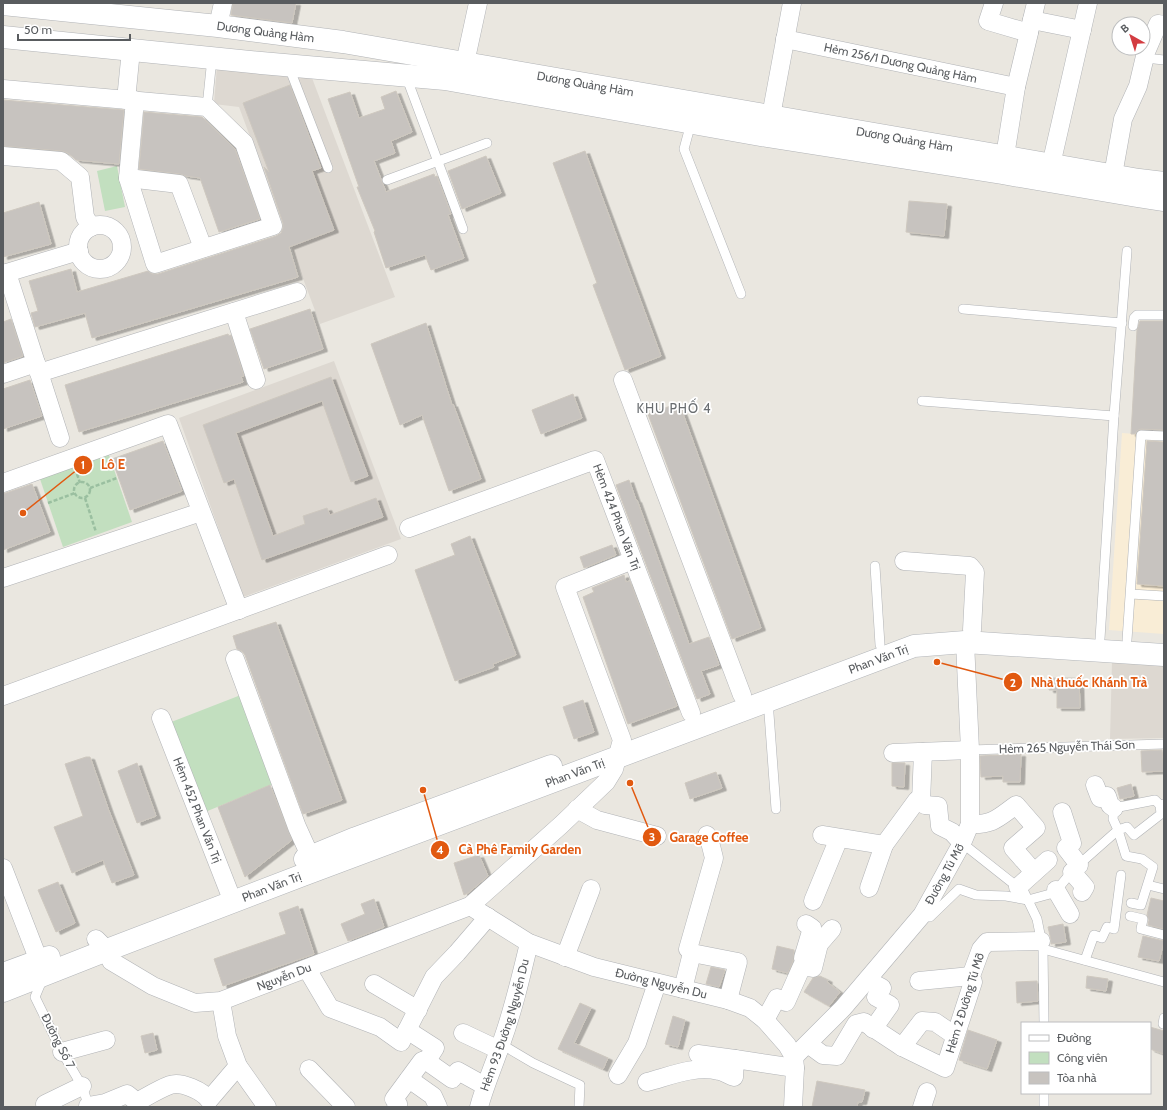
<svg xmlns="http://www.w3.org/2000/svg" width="1167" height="1110" viewBox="0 0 1167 1110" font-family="Cabin,sans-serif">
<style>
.commercial{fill:#f9edd6}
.education{fill:#ddd8d1}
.green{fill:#c2dfbf}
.building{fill:#c7c3bf;stroke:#cec8bf;filter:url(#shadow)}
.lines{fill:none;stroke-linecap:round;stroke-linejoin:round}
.service-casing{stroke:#b1b3b6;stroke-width:10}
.minor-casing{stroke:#b1b3b6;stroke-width:19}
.tertiary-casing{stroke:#b1b3b6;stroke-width:23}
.secondary-casing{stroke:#b2b5b9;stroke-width:23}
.path{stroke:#9abfa0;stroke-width:2.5;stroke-dasharray:4 2;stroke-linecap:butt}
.service{stroke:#fff;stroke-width:9}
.minor{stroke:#fff;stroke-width:18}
.tertiary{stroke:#fff;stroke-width:22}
.secondary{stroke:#fff;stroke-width:22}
.labels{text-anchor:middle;stroke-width:3.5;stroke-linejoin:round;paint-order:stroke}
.street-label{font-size:12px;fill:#595c5f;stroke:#fff}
.neighbourhood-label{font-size:13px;letter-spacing:1px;fill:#6a6e71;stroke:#fff}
.leader{fill:none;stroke:#e15910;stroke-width:1.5}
.callout-dot{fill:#e15910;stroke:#fff;stroke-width:1.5}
.mark-label{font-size:12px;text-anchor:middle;font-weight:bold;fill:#fff}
.callout-label{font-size:13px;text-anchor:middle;font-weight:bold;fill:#e15910;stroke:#fff;stroke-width:3.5;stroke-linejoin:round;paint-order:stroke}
</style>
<defs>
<filter id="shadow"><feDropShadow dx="4.5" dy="2.5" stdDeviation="0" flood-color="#0004"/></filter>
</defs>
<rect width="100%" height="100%" fill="#eae7e0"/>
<path class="commercial" d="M1122,433L1164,436V634L1109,630Z"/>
<g class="education">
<path d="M218,54L309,70L395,297L320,324L239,107L214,104Z"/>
<path d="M334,361L401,539L243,597L179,418Z"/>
<path d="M1112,661H1164V738L1110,739Z"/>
</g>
<g class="green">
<path d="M117,166L125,207L105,211L97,171Z"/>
<path d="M108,452L132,522L63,547L39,476Z"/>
<path d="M246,693L278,782L193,817L161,726Z"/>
</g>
<g class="building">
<path d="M233,3H296L292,23L231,15Z"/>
<path d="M290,85L321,168L312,171L334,230L289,247L298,277L92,338L85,313L35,327L31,313L38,311L29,281L71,269L77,292L148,271L152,274H158L276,236L281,233L283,228V223L264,167L269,172L243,103Z"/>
<path d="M396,91L412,132L391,141L395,153L374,161L386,192L434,174L435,177L437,176L451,214L448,215L464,258L431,270L425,255L386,268L374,232L375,231L357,187H359L328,99L350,92L359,118L385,109L381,97Z"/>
<path d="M3,100L124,110L119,164L76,160L68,153L62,151L3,146Z"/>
<path d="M144,112L202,117L235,149L260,219L219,232L200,178L186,176L180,174L139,169Z"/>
<path d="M585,151L661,356L625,370L593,285L597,283L553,163Z"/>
<path d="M486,156L501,193L462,209L448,171Z"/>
<path d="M909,201L947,204L944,236L906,232Z"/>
<path d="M39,202L51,244L3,257V213Z"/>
<path d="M310,309L323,349L264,369L250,329Z"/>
<path d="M11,319L23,356L3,363V322Z"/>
<path d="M1140,321H1164V430L1141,429L1138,430L1135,434H1131L1137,330Z"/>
<path d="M426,323L452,405L453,404L481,479L449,491L422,415L400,425L371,344Z"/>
<path d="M228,334L229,336L231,335L244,376L241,377L243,382L79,432L65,385Z"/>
<path d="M331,377L368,476L351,482L322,401L236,433L273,536L305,524L303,516L327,508L330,515L376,498L383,517L262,560L234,479L224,483L203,425Z"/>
<path d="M30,380L42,416L3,429V389Z"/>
<path d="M573,394L582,418L541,434L532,410Z"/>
<path d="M679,403L761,628L732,639L648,414Z"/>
<path d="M163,441L182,491L130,510L112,459Z"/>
<path d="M1147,441L1164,442V586L1137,584Z"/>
<path d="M629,480L636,500H637L689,644L709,637L719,665L701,671L710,694L697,699L616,485Z"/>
<path d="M32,484L50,532L3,550V494Z"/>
<path d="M470,536L516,655L493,664L494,667L455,681L415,570L455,555L451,544Z"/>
<path d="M612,545L616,555L584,568L580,557Z"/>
<path d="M624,575L626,582L630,581L677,706L628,724L583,597L594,592L592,588Z"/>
<path d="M276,622L342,800L303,814L245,655L242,651L237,649L233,636Z"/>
<path d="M1049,678H1079L1080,708H1057V690H1049Z"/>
<path d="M583,700L594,732L574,739L563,707Z"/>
<path d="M1162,750L1164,771L1142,772L1141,751Z"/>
<path d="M1021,754L1020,782H1003V776L981,777L980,756Z"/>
<path d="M86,757H90L109,811L134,875L112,883L103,860L72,873L54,827L83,816L65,764Z"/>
<path d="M137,763L156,816L137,823L118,771Z"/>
<path d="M892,763H905L904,787L892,786Z"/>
<path d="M716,772L722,788L690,799L685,783Z"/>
<path d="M1131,784L1134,796L1120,799L1117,788Z"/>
<path d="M270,785L292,840L245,877L218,807Z"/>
<path d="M479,855L488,876L468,893L464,895L454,863Z"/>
<path d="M58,882L75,923L56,932L38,890Z"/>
<path d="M1151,898L1164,901V929L1148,925L1149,920L1147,915Z"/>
<path d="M374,899L384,927L348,941L341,924L365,914L361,904Z"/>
<path d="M298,906L314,954L223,986L214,959L286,934L279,913Z"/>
<path d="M1063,924L1066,942L1051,944V940L1048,927Z"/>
<path d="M1143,936L1164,941L1159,961L1138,957Z"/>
<path d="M777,946L794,950L793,961L788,973L772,969Z"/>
<path d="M711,967L725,970L719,987L706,984Z"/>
<path d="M820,976L828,980L827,982L840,992L829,1006L804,992L813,978Z"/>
<path d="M1087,976L1108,979L1106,991L1086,988Z"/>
<path d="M1037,981L1038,1001L1017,1003L1016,982Z"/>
<path d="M580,1003L591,1008L574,1043L608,1058L603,1069L558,1049Z"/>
<path d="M673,1016L685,1020L678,1047L665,1044Z"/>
<path d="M1150,1027L1164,1031V1054L1150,1049Z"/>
<path d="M968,1030L997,1040L987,1069L959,1060Z"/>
<path d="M153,1033L157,1050L145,1053L141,1036Z"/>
<path d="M817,1081L865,1090L862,1102H858L857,1107H812Z"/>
</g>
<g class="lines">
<defs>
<g id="service">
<path d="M1145,58L1164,60"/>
<path d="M289,67L328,168"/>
<path d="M406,76L463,229"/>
<path d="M207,107L212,58"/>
<path d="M691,123L684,149L741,294"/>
<path d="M387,180L487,143"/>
<path d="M963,309L1122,323"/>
<path d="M1133,326L1134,318L1137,315H1164"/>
<path d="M922,401L1114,416"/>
<path d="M875,566L880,645"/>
<path d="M1131,594L1164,596"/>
<path d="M1100,639L1114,416L1127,251"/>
<path d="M1127,640L1141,435L1164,436"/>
<path d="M768,700L776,809"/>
<path d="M970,750L1164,744"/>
<path d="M962,843L1024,892L1037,919L1043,949L1044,1023"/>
<path d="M1148,885L1164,889"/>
<path d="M1131,903L1141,905L1153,867L1142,859L1126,856L1118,830L1127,827L1134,835L1161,814L1160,805"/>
<path d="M923,916L930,917L959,889L976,895L1006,896L1028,900L1050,894L1060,886L1075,868L1118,830L1113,819L1114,808L1155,800L1160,805L1164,804"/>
<path d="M1130,916L1143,919L1141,929L1164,935"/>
<path d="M1043,949L1164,982"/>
<path d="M1085,960L1094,935L1102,938L1107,927L1114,929L1121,875"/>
<path d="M43,978L35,997L62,1052L82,1086L89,1107"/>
<path d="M1163,1024L1164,1018"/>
<path d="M501,1044L533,1063L580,1085L579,1107"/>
<path d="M1044,1107V1093"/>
</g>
<g id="minor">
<path d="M994,3L988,21L1029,33L1016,87L1005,156"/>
<path d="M1032,20L1082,30"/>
<path d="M218,26L223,3"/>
<path d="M1029,32L1036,3"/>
<path id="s1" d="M785,39L1016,87"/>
<path d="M465,63L478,3"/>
<path d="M3,89L207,107L244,143L273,226L155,264L128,178L135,100"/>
<path d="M126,100L131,50"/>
<path d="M771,116L792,3"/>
<path d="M3,156L61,161L80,177L85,217L91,227"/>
<path d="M1051,165L1088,3"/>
<path d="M1113,175L1123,119L1138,86L1146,52L1158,24L1164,25"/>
<path d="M128,178L179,184L203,248"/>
<circle cx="100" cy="247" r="22"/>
<path d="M7,273L60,438"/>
<path d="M3,274L79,251"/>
<path d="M234,312L256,380"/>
<path d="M39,373L297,292"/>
<path d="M3,374L36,363"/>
<path d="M623,380L742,695"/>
<path d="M3,483L168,424L239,610"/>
<path id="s2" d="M409,528L595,460L691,713"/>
<path d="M904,561L970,566L975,572L972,630"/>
<path d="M3,578L201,512"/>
<path d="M235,659L297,827L316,869"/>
<path d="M3,696L388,555"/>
<path id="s3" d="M161,718L233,902"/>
<path d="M893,753L970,750"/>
<path d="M1095,785L1100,798L1107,796L1110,805L1114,808"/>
<path d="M921,802L923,752"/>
<path d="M577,809L597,820L657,836"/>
<path d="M1062,812L1072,843L1066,848L1079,865"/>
<path d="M970,824C993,825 998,818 1016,805L1036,828L1013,848L1034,872"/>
<path d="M822,835L884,845L917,800L925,805L938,806L940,826L952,832L962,843"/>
<path d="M3,868L44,974"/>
<path d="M1072,872L1085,887L1082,892"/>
<path d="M1018,887L1048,860"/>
<path d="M869,888L884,845"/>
<path d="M1056,890L1070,914"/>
<path d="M813,901L839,838"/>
<path id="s4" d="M470,906L529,943L594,967L728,1000L750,1008L765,1020L787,1045L794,1057L795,1068L793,1107"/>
<path id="s5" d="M96,939L107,950L111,961L153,986L195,1003L221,1001L470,906L561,825L606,782L614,769L622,740L565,587L633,560"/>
<path d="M692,953L738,962L728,1000"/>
<path d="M565,957L591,889"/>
<path d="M803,958L812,928L806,924"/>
<path d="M307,969L330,1008L380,1027L401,1042L434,977L457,953L488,917"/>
<path d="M867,980L882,988L876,997L890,1005L873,1029"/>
<path d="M919,981L971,976"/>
<path d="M374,984L418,1010"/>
<path d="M683,989L692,953L688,949L714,858L710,842L707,835"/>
<path d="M221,1001L227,1036L238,1066L267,1107"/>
<path d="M765,1020L777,998L786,1002L802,966L813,968L819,944L832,929"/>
<path d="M463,1033L499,1050"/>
<path d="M808,1044L823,1055L837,1056L856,1024L864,1022L902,1047L945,1068L973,982L971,976L981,949L987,942L1041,941"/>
<path d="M902,1047L922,1021L935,1022L954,1035"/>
<path d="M62,1052L106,1040"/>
<path d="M698,1054L735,1059"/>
<path id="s6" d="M794,1057L843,1008L922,915L962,843L970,824V750L965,642"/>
<path d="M425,1060L452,1079L458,1071L485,1086"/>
<path d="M309,1069L346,1107"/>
<path d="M618,1075L637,1043L657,983"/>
<path d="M409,1079L433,1096L438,1107"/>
<path d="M647,1082C670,1076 695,1065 719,1071C724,1072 729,1075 734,1077L735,1059L795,1068"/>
<path d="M45,1104L82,1086"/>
<path d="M88,1106L105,1103L127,1094L137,1102C148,1096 159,1089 170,1085C181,1081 203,1091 209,1100L238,1066"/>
<path d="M396,1107L398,1104L394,1099L422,1061L428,1059L435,1048L407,1030"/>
<path id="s7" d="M479,1107C485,1085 494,1065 501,1044C513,1011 521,977 529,943"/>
<path d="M922,1107L927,1092"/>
</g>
<g id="tertiary">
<path id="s8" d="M3,4L218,26L343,42L1139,180L1164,183"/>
<path d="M3,37L261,63L445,79L767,136L1002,173L1137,196L1164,200"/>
</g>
<g id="secondary">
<path d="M305,859L356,838L551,766"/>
<path d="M3,974L49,957"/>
<path id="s9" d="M3,991L107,950L303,875L914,646L965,642L1164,655"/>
</g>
</defs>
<use href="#service" class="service-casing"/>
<use href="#minor" class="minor-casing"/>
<use href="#tertiary" class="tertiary-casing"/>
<use href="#secondary" class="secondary-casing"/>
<g class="path">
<path d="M77,474L80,483"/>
<circle cx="82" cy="490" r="8"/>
<path d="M90,488L117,478"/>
<path d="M85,498L96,532"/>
<path d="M48,503L75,493"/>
</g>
<use href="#service" class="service"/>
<use href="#minor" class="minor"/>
<use href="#tertiary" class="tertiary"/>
<use href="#secondary" class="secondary"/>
</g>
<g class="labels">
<g class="street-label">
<text dy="4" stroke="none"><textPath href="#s8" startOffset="264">Dương Quảng Hàm</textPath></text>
<text dy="4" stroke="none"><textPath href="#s1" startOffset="118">Hẻm 256/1 Dương Quảng Hàm</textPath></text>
<text dy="4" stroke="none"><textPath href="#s8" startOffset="588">Dương Quảng Hàm</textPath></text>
<text dy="4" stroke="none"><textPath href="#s8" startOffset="912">Dương Quảng Hàm</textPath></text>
<text dy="4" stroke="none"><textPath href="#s2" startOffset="259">Hẻm 424 Phan Văn Trị</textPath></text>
<text dy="4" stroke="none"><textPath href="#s9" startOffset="936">Phan Văn Trị</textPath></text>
<text transform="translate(1067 747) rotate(-2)" y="4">Hẻm 265 Nguyễn Thái Sơn</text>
<text dy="4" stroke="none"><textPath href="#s9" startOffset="612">Phan Văn Trị</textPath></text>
<text dy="4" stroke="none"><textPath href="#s3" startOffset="99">Hẻm 452 Phan Văn Trị</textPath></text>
<text dy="4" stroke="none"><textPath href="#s6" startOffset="238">Đường Tú Mỡ</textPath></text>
<text dy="4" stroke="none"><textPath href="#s9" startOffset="288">Phan Văn Trị</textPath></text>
<text dy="4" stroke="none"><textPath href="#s5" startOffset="215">Nguyễn Du</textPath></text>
<text dy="4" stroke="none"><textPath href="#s4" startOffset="208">Đường Nguyễn Du</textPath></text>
<text transform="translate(965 1003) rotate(-73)" y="4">Hẻm 2 Đường Tú Mỡ</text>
<text dy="4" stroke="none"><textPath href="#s7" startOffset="86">Hẻm 93 Đường Nguyễn Du</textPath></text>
<text transform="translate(58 1041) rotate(63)" y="4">Đường Số 7</text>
</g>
<g class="neighbourhood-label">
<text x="674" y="413">KHU PHỐ 4</text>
</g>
</g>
<path class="leader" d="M23 513L83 465M937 662L1013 682M630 783L652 837M423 790L440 850"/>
<g class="callout-dot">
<circle cx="23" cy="513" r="4"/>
<circle cx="937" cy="662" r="4"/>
<circle cx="630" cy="783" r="4"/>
<circle cx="423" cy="790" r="4"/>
<circle cx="83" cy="465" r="10"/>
<circle cx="1013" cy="682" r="10"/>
<circle cx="652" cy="837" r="10"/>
<circle cx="440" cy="850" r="10"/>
</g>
<g class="mark-label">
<text x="83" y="469">1</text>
<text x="1013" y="687">2</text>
<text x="652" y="841">3</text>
<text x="440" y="854">4</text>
</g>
<g class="callout-label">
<text x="113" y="469">Lô E</text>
<text x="1089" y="687">Nhà thuốc Khánh Trà</text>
<text x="709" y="842">Garage Coffee</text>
<text x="520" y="854">Cà Phê Family Garden</text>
</g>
<rect width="1167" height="1110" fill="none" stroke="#595c5f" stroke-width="8"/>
<rect x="1021" y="1022" width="130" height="72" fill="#ffffff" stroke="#bdbebf"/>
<rect x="1029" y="1035" width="20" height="6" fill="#ffffff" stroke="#bdbebf"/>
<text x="1057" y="1042" font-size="12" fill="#595c5f">Đường</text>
<rect x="1029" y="1052" width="20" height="12" fill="#c2dfbf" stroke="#bdbebf"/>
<text x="1057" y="1062" font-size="12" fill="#595c5f">Công viên</text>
<rect x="1029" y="1072" width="20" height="12" fill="#c7c3bf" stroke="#bdbebf"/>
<text x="1057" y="1082" font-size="12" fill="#595c5f">Tòa nhà</text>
<g transform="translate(1131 36) rotate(321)"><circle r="19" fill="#ffffff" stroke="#bdbebf"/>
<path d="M0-3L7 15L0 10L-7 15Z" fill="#d33c41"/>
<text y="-6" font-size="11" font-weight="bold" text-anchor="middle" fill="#595c5f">B</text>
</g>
<path d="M18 34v6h112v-6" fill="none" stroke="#595c5f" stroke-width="2"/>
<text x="24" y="34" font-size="12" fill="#595c5f" stroke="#ffffff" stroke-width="3" paint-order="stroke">50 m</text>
</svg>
